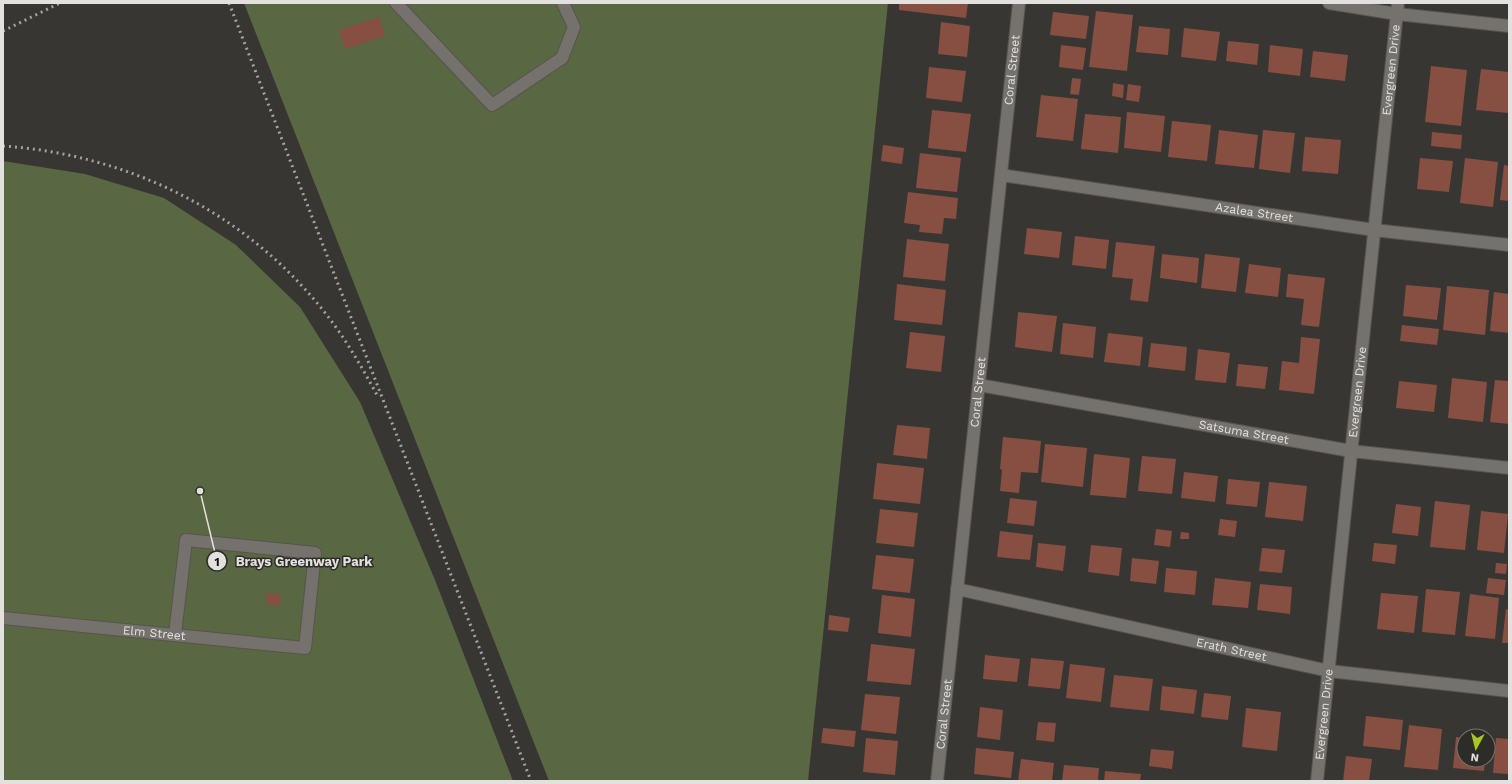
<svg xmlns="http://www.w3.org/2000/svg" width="1512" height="784" viewBox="0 0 1512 784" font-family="'Work Sans',sans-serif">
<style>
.green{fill:#596742}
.building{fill:#864f41}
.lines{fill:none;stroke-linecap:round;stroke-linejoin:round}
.minor-casing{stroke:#575450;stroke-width:14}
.minor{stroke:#75726e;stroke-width:12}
.rail{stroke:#a5a3a0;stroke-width:3;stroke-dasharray:2 4;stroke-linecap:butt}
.labels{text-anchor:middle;stroke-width:3;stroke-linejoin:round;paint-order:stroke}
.street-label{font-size:12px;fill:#e3e1df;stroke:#2e2c28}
.leader{fill:none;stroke:#e3e1df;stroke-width:1.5}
.callout-dot{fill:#e3e1df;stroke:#2e2c28;stroke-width:1.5}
.mark-label{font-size:12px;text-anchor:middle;font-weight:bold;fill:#111}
.callout-label{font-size:13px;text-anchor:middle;font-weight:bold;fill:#e3e1df;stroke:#2e2c28;stroke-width:3;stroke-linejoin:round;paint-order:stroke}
</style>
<rect width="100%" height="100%" fill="#383632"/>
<g class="green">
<path d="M244,3H888L808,781H549Z"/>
<path d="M3,161L85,174L164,198L236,245L300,307L360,402L435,580L513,781H3Z"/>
</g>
<g class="building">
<path d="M899,3H968L966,18L899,10Z"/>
<path d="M1096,11L1133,15L1127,71L1089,67Z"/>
<path d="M1053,12L1089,16L1086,39L1050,35Z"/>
<path d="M379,17L385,36L345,49L339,30Z"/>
<path d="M941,22L970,26L967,57L938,54Z"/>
<path d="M1139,26L1170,29L1168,55L1136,52Z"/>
<path d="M1184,28L1220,32L1216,61L1181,57Z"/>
<path d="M1228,41L1259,44L1257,65L1226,61Z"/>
<path d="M1061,45L1086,48L1083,70L1059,67Z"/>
<path d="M1270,45L1303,49L1300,76L1268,72Z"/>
<path d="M1313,51L1348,55L1345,81L1310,77Z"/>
<path d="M1431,66L1467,70L1461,126L1425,122Z"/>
<path d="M929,67L966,71L962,102L926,98Z"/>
<path d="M1481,69L1509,72V113L1476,110Z"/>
<path d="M1072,78L1081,79L1079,95L1070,94Z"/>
<path d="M1113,83L1124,85L1123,98L1112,96Z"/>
<path d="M1128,84L1141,86L1139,102L1126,100Z"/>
<path d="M1041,95L1078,99L1073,141L1036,137Z"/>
<path d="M932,110L971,114L966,152L928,148Z"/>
<path d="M1127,112L1165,116L1161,152L1124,148Z"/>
<path d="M1085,114L1121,117L1118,153L1081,149Z"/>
<path d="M1172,121L1211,125L1207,161L1168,157Z"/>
<path d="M1219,130L1258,135L1254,168L1215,164Z"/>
<path d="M1263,130L1295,133L1290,173L1259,169Z"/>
<path d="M1432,132L1462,135L1461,149L1431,146Z"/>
<path d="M1305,137L1341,140L1338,174L1302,171Z"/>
<path d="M883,145L904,148L902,164L881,161Z"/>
<path d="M920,153L961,158L957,192L916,188Z"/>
<path d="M1420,158L1453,161L1449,192L1417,189Z"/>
<path d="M1465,158L1498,162L1493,207L1460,203Z"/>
<path d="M1504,165L1509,166V201L1500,200Z"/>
<path d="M908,192L958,198L956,219L944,218L942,234L919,232L920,225L904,223Z"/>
<path d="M1027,228L1062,232L1059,258L1024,254Z"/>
<path d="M1075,236L1109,240L1106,269L1072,265Z"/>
<path d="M907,239L949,244L945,281L903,277Z"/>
<path d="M1116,242L1155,246L1148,302L1130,300L1133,279L1112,277Z"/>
<path d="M1162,254L1199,258L1197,283L1160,278Z"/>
<path d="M1205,254L1240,258L1236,292L1201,288Z"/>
<path d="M1249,264L1281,268L1278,297L1245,293Z"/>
<path d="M1288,274L1325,278L1319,327L1301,325L1304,299L1286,297Z"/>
<path d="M897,284L946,290L942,325L894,320Z"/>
<path d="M1406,285L1441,288L1437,320L1403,316Z"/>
<path d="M1447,286L1489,290L1485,335L1443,330Z"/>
<path d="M1494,292L1509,294V333L1490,331Z"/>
<path d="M1018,312L1057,316L1052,352L1015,347Z"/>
<path d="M1063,323L1096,327L1093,358L1060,354Z"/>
<path d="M1402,325L1439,329L1437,345L1400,341Z"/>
<path d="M910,332L945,336L941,372L906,368Z"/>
<path d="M1108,333L1143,337L1140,366L1104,362Z"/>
<path d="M1301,337L1320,339L1314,394L1279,390L1282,361L1299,363Z"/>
<path d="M1151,343L1187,347L1185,371L1148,367Z"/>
<path d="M1198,349L1230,353L1226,383L1195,380Z"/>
<path d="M1238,364L1268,367L1265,389L1236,386Z"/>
<path d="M1452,378L1487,382L1483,422L1448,418Z"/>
<path d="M1495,380L1509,381V424L1490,422Z"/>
<path d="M1399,381L1437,385L1434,412L1396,408Z"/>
<path d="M897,425L930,428L927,459L893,455Z"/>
<path d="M1003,437L1041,441L1038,473L1021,472L1019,493L1000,491L1002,470L1000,469Z"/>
<path d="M1045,444L1087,448L1083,487L1041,482Z"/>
<path d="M1094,454L1130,458L1126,498L1090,495Z"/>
<path d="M1142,456L1176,459L1172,494L1138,491Z"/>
<path d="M877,463L924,468L920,504L873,499Z"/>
<path d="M1184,472L1218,476L1215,502L1181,498Z"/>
<path d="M1228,479L1260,482L1257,507L1226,504Z"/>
<path d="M1269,482L1307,486L1303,521L1265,517Z"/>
<path d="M1010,498L1037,501L1034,526L1007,523Z"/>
<path d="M1435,501L1470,505L1465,550L1430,547Z"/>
<path d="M1396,504L1421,507L1418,536L1392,533Z"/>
<path d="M880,509L918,513L914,547L876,543Z"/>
<path d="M1481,511L1508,514L1504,553L1477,550Z"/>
<path d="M1220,519L1237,521L1235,537L1218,535Z"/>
<path d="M1156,529L1172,531L1170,547L1154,545Z"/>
<path d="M1000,531L1033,535L1030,560L997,557Z"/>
<path d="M1181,532L1189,533V539H1180Z"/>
<path d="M1038,543L1066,546L1063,571L1036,567Z"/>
<path d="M1374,543L1397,545L1395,564L1372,561Z"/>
<path d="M1091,545L1122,548L1119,576L1088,572Z"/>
<path d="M1262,548L1285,550L1282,573L1259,571Z"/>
<path d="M876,555L914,559L910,593L872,589Z"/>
<path d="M1132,558L1159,561L1156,584L1130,581Z"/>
<path d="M1496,563L1507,564L1506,574L1495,573Z"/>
<path d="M1166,568L1197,571L1195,595L1164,592Z"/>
<path d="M1215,578L1251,582L1248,608L1212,605Z"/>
<path d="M1488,578L1506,580L1504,595L1486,593Z"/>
<path d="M1260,584L1292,587L1290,614L1257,610Z"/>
<path d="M1426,589L1460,592L1455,635L1422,632Z"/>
<path d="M267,593L281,595L280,606L266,604Z"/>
<path d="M1381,593L1418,596L1414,633L1377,629Z"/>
<path d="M1470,594L1499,598L1495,639L1465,636Z"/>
<path d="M882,595L915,599L911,637L878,633Z"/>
<path d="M1506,609L1509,610V643H1502Z"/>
<path d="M829,615L850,618L848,632L828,630Z"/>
<path d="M871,644L915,649L911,685L867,681Z"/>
<path d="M985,655L1020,659L1017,682L983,679Z"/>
<path d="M1031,658L1064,661L1060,689L1028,686Z"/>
<path d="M1070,664L1105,668L1101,702L1066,698Z"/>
<path d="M1114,675L1153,679L1149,711L1110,707Z"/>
<path d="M1162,686L1197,690L1194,714L1160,710Z"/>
<path d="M1204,693L1231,696L1228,720L1201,717Z"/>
<path d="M865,694L900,697L896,734L861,730Z"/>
<path d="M980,707L1003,710L1000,740L977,737Z"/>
<path d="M1246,708L1281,712L1277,751L1242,747Z"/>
<path d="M1366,716L1403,720L1400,750L1363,746Z"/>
<path d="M1038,722L1056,723L1054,742L1036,740Z"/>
<path d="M1409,725L1442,729L1438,770L1404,767Z"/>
<path d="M823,728L856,731L854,747L821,743Z"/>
<path d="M1456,737L1464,738V760H1485L1484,771L1453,768Z"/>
<path d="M866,738L898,741L895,775L863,772Z"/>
<path d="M1496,738L1509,739V774L1493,773Z"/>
<path d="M976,748L1014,752L1011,778L974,774Z"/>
<path d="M1151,749L1174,751L1172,769L1149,766Z"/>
<path d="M1346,756L1372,759L1369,781H1343Z"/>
<path d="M1021,759L1054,763L1052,781H1018Z"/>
<path d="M1064,765L1099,768L1098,781H1062Z"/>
<path d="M1105,771L1141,774L1140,781H1104Z"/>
</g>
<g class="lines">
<defs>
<g id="minor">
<path d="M396,3L492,105L562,58L574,27L563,3"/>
<path d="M1329,3L1397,14L1509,26"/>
<path id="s1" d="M1001,175L1374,230L1509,245"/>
<path id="s2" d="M979,385L1351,451L1509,468"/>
<path id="s3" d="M957,589L1329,671L1509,691"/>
<path id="s4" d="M3,618L305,648L315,553L186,540L175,634"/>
<path id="s5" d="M937,781L1019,3"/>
<path id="s6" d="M1317,781L1398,3"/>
</g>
</defs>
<use href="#minor" class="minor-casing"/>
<use href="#minor" class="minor"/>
<g class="rail">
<path d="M229,3L531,781"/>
<path d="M3,31L60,3"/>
<path d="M3,146C121,154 233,206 311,296C338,326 358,360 377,395"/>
</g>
</g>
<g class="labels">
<g class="street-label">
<text dy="4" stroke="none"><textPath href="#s5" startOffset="715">Coral Street</textPath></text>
<text dy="4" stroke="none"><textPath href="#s6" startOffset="715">Evergreen Drive</textPath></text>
<text dy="4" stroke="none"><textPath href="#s1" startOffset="256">Azalea Street</textPath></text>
<text dy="4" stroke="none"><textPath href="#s5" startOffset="391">Coral Street</textPath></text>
<text dy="4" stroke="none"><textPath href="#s6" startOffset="391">Evergreen Drive</textPath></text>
<text dy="4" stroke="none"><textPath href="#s2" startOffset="269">Satsuma Street</textPath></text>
<text dy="4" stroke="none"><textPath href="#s4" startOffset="152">Elm Street</textPath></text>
<text dy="4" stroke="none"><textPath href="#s3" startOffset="281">Erath Street</textPath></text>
<text dy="4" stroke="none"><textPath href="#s5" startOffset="67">Coral Street</textPath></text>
<text dy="4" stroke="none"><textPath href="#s6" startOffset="67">Evergreen Drive</textPath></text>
</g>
</g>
<path class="leader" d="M200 491L217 561"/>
<g class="callout-dot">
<circle cx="200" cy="491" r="4"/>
<circle cx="217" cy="561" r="10"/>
</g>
<g class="mark-label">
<text x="217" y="566">1</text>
</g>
<g class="callout-label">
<text x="304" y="566">Brays Greenway Park</text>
</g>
<rect width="1512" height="784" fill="none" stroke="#e3e1df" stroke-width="8"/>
<g transform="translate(1476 748) rotate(187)"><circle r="19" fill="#2e2c28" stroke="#767471"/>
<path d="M0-3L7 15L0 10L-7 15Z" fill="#a6c821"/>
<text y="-6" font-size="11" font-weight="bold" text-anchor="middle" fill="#e3e1df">N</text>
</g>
</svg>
